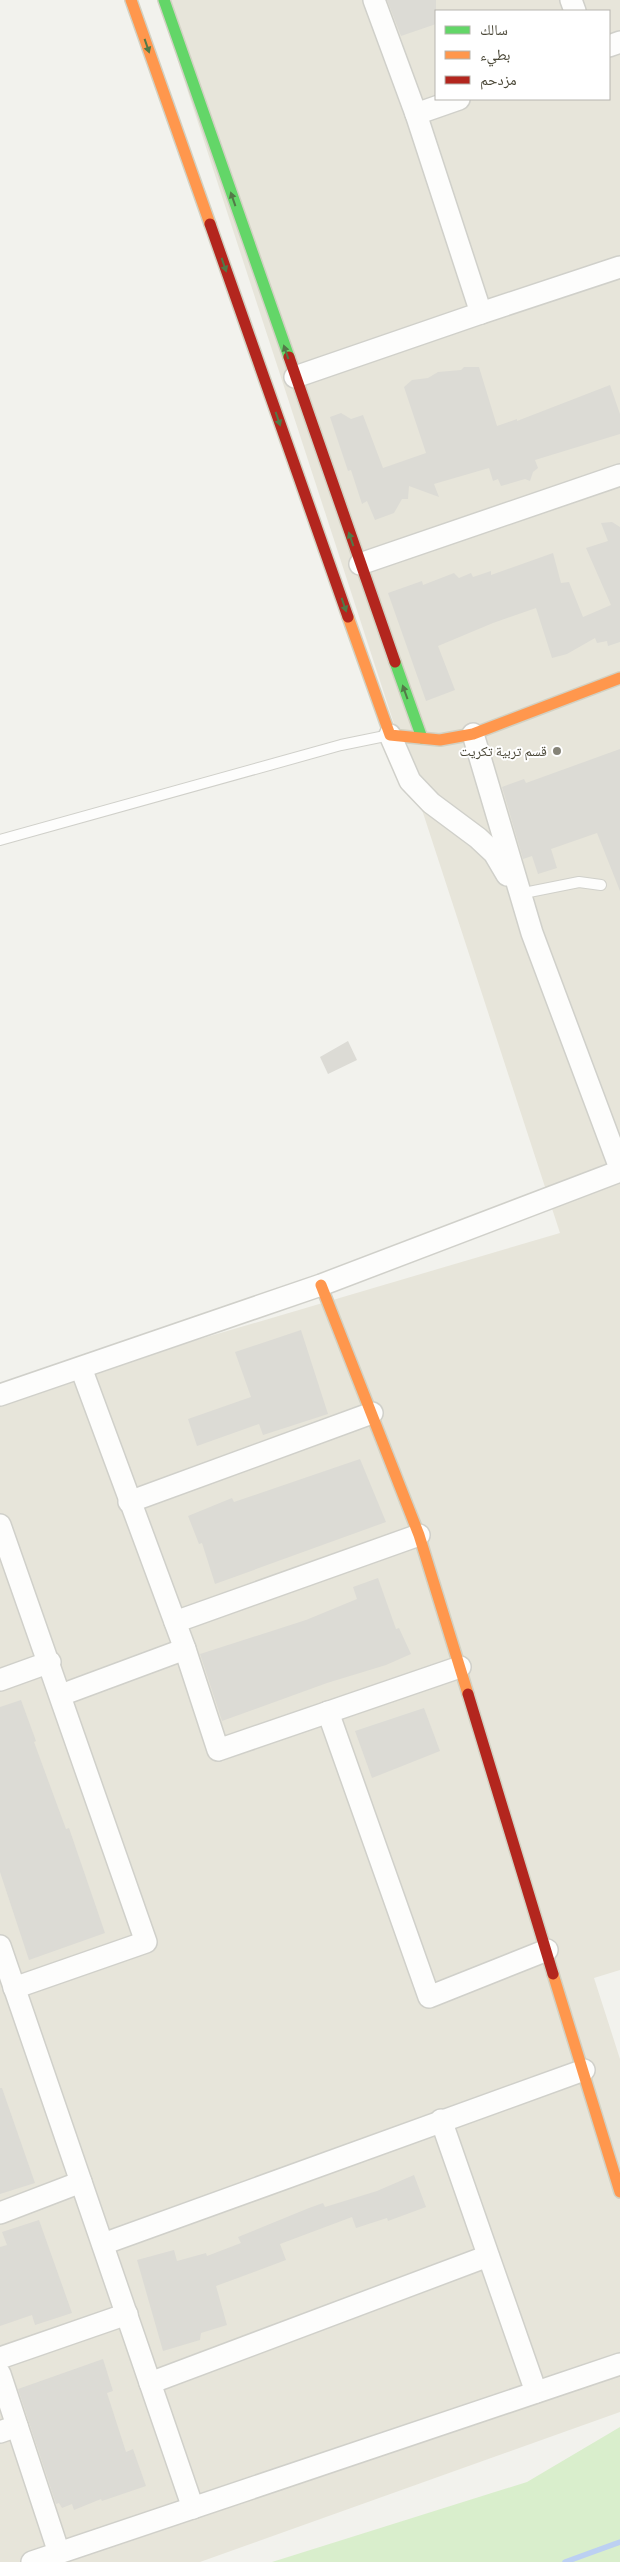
<svg xmlns="http://www.w3.org/2000/svg" width="620" height="2562" viewBox="0 0 620 2562" font-family="'Exo 2','Noto Naskh Arabic',sans-serif">
<style>
.residential{fill:#e7e5da;fill-rule:evenodd}
.green{fill:#d9eecc}
.lines{fill:none;stroke-linecap:round;stroke-linejoin:round}
.stream{stroke:#bcd0f2;stroke-width:5.5}
.building{fill:#dcdbd5}
.lane-casing{stroke:#d0d0ca;stroke-width:12}
.street-casing{stroke:#d0d0ca;stroke-width:24}
.fast-casing{stroke:#d2d1c3;stroke-width:14}
.slow-casing{stroke:#d2d1c3;stroke-width:14}
.jam-casing{stroke:#d2d1c3;stroke-width:14}
.lane{stroke:#fdfdfc;stroke-width:10}
.street{stroke:#fdfdfc;stroke-width:21}
.fast{stroke:#63d668;stroke-width:11}
.slow{stroke:#ff974d;stroke-width:11}
.jam{stroke:#b3261e;stroke-width:11}
.oneway{fill:#537948}
.poi-dot{fill:#858377;stroke:#fff;stroke-width:2}
.labels{text-anchor:middle;stroke-width:4;stroke-linejoin:round;paint-order:stroke}
.poi-label{font-size:14px;fill:#4a4737;stroke:#fff;text-anchor:end}
</style>
<rect width="100%" height="100%" fill="#f2f2ed"/>
<path class="residential" d="M158,0H620V1970L594,1978L620,2059V2412L200,2562H0V1398L560,1233ZM436,11H609V99H436Z"/>
<path class="green" d="M620,2427V2562H272L527,2482Z"/>
<g class="lines">
<path class="stream" d="M565,2562L620,2542"/>
</g>
<g class="building">
<path d="M387,0H436V24L401,36Z"/>
<path d="M464,367H479L497,426L517,419V421L610,385L620,414V434L535,460L538,468L533,472L530,481L525,479L501,486L498,479L493,481L489,468L434,484L439,497L409,486L408,499H402L394,513L375,520L367,501L362,504L351,470L348,471L330,417L341,413L351,419L363,415L383,468L426,453L404,387L412,380L428,378L438,372L461,370Z"/>
<path d="M612,522L620,527V642L608,646L607,641L597,643L595,638L567,654L552,658L536,608L493,623L438,646L455,690L426,701L388,593L422,581L423,585L454,573L459,578L471,573L473,577L491,571V575L553,553L561,583L569,582L583,617L611,605L586,548L608,541L601,523Z"/>
<path d="M620,749V891L597,833L551,849L557,868L538,874L532,856L523,859L502,787L524,779L526,783Z"/>
<path d="M348,1041L357,1060L328,1074L320,1057Z"/>
<path d="M301,1330L328,1414L263,1435L259,1424L197,1446L188,1419L251,1397L235,1352Z"/>
<path d="M360,1459L386,1522L215,1584L202,1543L199,1544L188,1516L232,1498L234,1502Z"/>
<path d="M378,1578L396,1629L399,1628L411,1654L386,1665L327,1683L222,1721L200,1654L306,1620L357,1599L353,1587Z"/>
<path d="M21,1700L36,1741L34,1742L66,1829L69,1828L105,1933L29,1960L0,1872V1707Z"/>
<path d="M424,1708L440,1751L372,1778L355,1731Z"/>
<path d="M0,2088H2L35,2183L0,2194Z"/>
<path d="M414,2175L426,2207L388,2221L387,2218L356,2228L352,2217L280,2244L286,2260L216,2286L227,2325L201,2333L200,2340L163,2351L137,2260L174,2250L177,2261L206,2253L207,2256L241,2243L238,2237L309,2208L323,2203L325,2207L377,2191Z"/>
<path d="M39,2220L72,2313L35,2325L32,2315L0,2326V2247L7,2245L2,2232Z"/>
<path d="M103,2359L113,2391L107,2393L126,2452L133,2449L146,2486L102,2501L101,2499L74,2510L72,2504L62,2508L59,2503L56,2504L18,2389Z"/>
</g>
<g class="lines">
<defs>
<g id="lane">
<path d="M0,840L341,745L390,735"/>
<path d="M519,894L579,882L601,885"/>
</g>
<g id="street">
<path d="M374,0L416,114"/>
<path d="M571,0L575,11"/>
<path d="M609,46L620,42"/>
<path d="M481,313L620,267"/>
<path d="M295,377L481,313L416,114L459,99"/>
<path d="M360,564L620,475"/>
<path d="M473,734L532,933L620,1168"/>
<path d="M390,735L410,781L431,803L478,838L494,853L507,875"/>
<path d="M81,1368L185,1649L218,1750L460,1667"/>
<path d="M0,1395L321,1285L620,1171"/>
<path d="M129,1502L372,1413"/>
<path d="M0,1525L146,1942L14,1988"/>
<path d="M175,1622L419,1535"/>
<path d="M0,1680L50,1662"/>
<path d="M61,1695L185,1649"/>
<path d="M328,1712L429,1997L547,1950"/>
<path d="M0,1946L193,2508"/>
<path d="M441,2120L536,2392"/>
<path d="M0,2213L81,2182"/>
<path d="M103,2244L584,2070"/>
<path d="M0,2358L127,2314"/>
<path d="M0,2374L59,2553"/>
<path d="M150,2383L488,2256"/>
<path d="M0,2432L17,2426"/>
<path d="M32,2562L620,2364"/>
</g>
<g id="fast">
<path d="M164,0L289,357"/>
<path d="M395,662L422,738"/>
</g>
<g id="slow">
<path d="M131,0L210,224"/>
<path d="M348,617L390,735L440,740L473,734L620,678"/>
<path d="M321,1285L419,1535L468,1694"/>
<path d="M553,1974L620,2192"/>
</g>
<g id="jam">
<path d="M210,224L348,617"/>
<path d="M289,357L395,662"/>
<path d="M468,1694L553,1974"/>
</g>
</defs>
<use href="#lane" class="lane-casing"/>
<use href="#street" class="street-casing"/>
<use href="#fast" class="fast-casing"/>
<use href="#slow" class="slow-casing"/>
<use href="#jam" class="jam-casing"/>
<use href="#lane" class="lane"/>
<use href="#street" class="street"/>
<use href="#fast" class="fast"/>
<use href="#slow" class="slow"/>
<use href="#jam" class="jam"/>
</g>
<defs><path id="oneway-solid" d="M-6-.8H1V-3.2L6.5 0L1 3.2V.8H-6Z" transform="scale(1.25)"/></defs>
<g class="oneway">
<use href="#oneway-solid" transform="translate(147 46) rotate(71)"/>
<use href="#oneway-solid" transform="translate(233 199) rotate(-109)"/>
<use href="#oneway-solid" transform="translate(224 265) rotate(71)"/>
<use href="#oneway-solid" transform="translate(286 352) rotate(-109)"/>
<use href="#oneway-solid" transform="translate(278 419) rotate(71)"/>
<use href="#oneway-solid" transform="translate(351 539) rotate(-109)"/>
<use href="#oneway-solid" transform="translate(344 605) rotate(71)"/>
<use href="#oneway-solid" transform="translate(405 692) rotate(-110)"/>
</g>
<circle class="poi-dot" cx="557" cy="751" r="5"/>
<g class="labels">
<g class="poi-label">
<text x="547" y="756">قسم تربية تكريت</text>
</g>
</g>
<rect x="435" y="10" width="175" height="90" fill="#ffffff" stroke="#b7b5af"/>
<rect x="445" y="26" width="25" height="8" fill="#63d668" stroke="#b7b5af"/>
<text x="480" y="35" font-size="15" fill="#4a4737">سالك</text>
<rect x="445" y="51" width="25" height="8" fill="#ff974d" stroke="#b7b5af"/>
<text x="480" y="60" font-size="15" fill="#4a4737">بطيء</text>
<rect x="445" y="76" width="25" height="8" fill="#b3261e" stroke="#b7b5af"/>
<text x="480" y="85" font-size="15" fill="#4a4737">مزدحم</text>
</svg>
